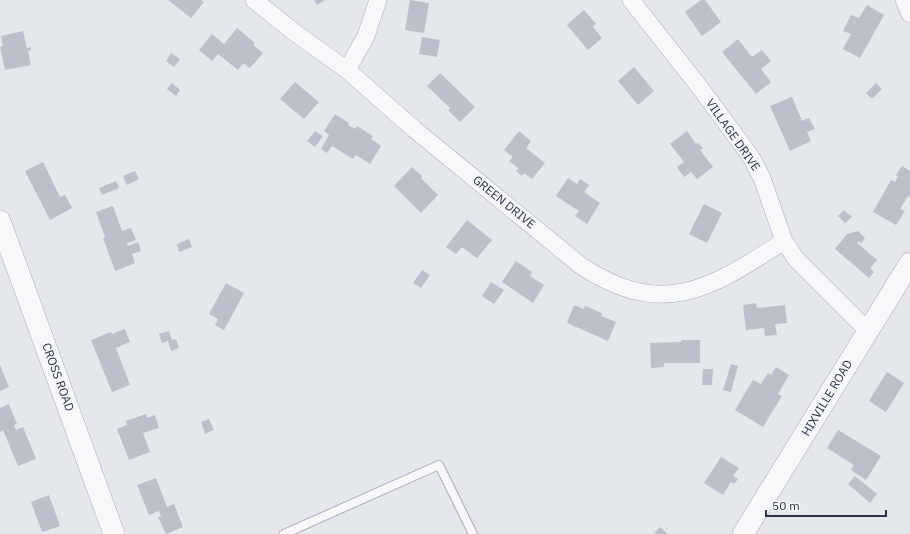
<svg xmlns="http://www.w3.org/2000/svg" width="910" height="534" viewBox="0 0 910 534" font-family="'IBM Plex Sans',sans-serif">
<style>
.building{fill:#bbc0ca}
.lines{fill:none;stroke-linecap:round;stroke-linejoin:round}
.service-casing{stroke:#a9aeb7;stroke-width:10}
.minor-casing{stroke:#a9aeb7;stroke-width:18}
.tertiary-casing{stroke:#a9aeb7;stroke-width:22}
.service{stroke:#f7f8fa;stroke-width:8}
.minor{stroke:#f7f8fa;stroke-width:17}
.tertiary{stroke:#f7f8fa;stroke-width:21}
.labels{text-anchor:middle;stroke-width:4;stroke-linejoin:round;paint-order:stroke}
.street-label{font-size:12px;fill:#2b3445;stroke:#f4f6f9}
</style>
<rect width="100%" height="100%" fill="#e4e7ec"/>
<g class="building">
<path d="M168,0H201L204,2L191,18Z"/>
<path d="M314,0H325L317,5Z"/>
<path d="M410,0L429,3L424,33L405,30Z"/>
<path d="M701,0H705L721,22L702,36L685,12Z"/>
<path d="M867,5L884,15L860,58L843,49L851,34L843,31L851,15L859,18Z"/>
<path d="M584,10L596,24L593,27L602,38L588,50L567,25Z"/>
<path d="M237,28L255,43L253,45L263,53L250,68L243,63L238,70L218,54L212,61L199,50L212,34L224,44Z"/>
<path d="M23,31L27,48L31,47V50L28,51L31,65L5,70L0,47L3,46L1,36Z"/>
<path d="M422,37L440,40L437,57L419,54Z"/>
<path d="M738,39L752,57L762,50L771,61L761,69L771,82L756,94L722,52Z"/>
<path d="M171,53L180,59L174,67L166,61Z"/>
<path d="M634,67L654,91L638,105L618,81Z"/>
<path d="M440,73L475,107L460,122L448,110L450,108L427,86Z"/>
<path d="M295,82L319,102L304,119L280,99Z"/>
<path d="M172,83L180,90L176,96L167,89Z"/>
<path d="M876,83L882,89L872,99L866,93Z"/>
<path d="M792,97L802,121L809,118L815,129L807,132L811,141L790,151L770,106Z"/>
<path d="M335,114L349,123L348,125L355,129L357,126L373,136L371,139L381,146L370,164L356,155L353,159L332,146L327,153L321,149L329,135L324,131Z"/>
<path d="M315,131L323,136L315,147L307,141Z"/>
<path d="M519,131L531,141L526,148L545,163L532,179L524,173L522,176L516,171L518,168L509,161L513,157L504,150Z"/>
<path d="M687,131L696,144L698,143L703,148L700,150L713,167L697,179L691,172L684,177L677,167L684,162L670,144Z"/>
<path d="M43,162L60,197L65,195L72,208L50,220L25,171Z"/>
<path d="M902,166L910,171V197L908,196L900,209L905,211L896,225L873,212L891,180L895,182L898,177L896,175Z"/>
<path d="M412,167L422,176L421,178L438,195L421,213L394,186Z"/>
<path d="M135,171L139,179L127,185L123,176Z"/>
<path d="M568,178L577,184L580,179L589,185L584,192L600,203L587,224L575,216L579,211L556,196Z"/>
<path d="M116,181L119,188L102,195L99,188Z"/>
<path d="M704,204L722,213L707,243L689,234Z"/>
<path d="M113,206L122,231L131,228L136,240L127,243L128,246L138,242L141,251L132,254L135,263L115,271L103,238L105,237L96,212Z"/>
<path d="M844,210L852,217L845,223L838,216Z"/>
<path d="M467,220L492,240L477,258L462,247L456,254L446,247Z"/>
<path d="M858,231L865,238L861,243L859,241L857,243L877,260L870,268L874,272L869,278L835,249L847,234Z"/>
<path d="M189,239L192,247L179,252L177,244Z"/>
<path d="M516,261L532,272L530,276L544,285L533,303L502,282Z"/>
<path d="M422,270L430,275L421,288L413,283Z"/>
<path d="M491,282L504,290L494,304L482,296Z"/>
<path d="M226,283L244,293L224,330L215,325L218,319L209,314Z"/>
<path d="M756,303L757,308L785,305L787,323L775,324L777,335L765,336L764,328L746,330L743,305Z"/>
<path d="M574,305L584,309L585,306L602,313L601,316L616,322L608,341L567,323Z"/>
<path d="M125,329L130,342L116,348L130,385L112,392L91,340L111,332L112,334Z"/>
<path d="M169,331L172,340L176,339L179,348L171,351L168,341L162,343L159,334Z"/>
<path d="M681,340H700V363H664V367L651,368L650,343L681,342Z"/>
<path d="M731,364L738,366L731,392L723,390Z"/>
<path d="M0,365L9,387L0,391Z"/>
<path d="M776,367L789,375L778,394L782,396L763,427L735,410L753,380L761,384L768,373L771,375Z"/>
<path d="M703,369H713L712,385H702Z"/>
<path d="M887,372L904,383L886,412L869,401Z"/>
<path d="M9,404L17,424L14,425L16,430L23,427L36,459L18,466L3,430L0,432V408Z"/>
<path d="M146,414L147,418L155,415L159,428L143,433L150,452L129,460L117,429L127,425L126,421Z"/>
<path d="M209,419L214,430L205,434L201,422Z"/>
<path d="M838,430L881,456L866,480L851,470L854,465L827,448Z"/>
<path d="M721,457L739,468L733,476L738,479L734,484L731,482L723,495L704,483Z"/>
<path d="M855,476L877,494L870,503L848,484Z"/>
<path d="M156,478L167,507L174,504L183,527L166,534L158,517H161L159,511L149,515L137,485Z"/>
<path d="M49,495L60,526L42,532L31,502Z"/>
<path d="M660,527L668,534H654Z"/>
</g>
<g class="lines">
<defs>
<path id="service" d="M284,534L439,465L473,534"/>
<g id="minor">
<path d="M254,0L294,32L347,70L414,129L580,265C662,320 710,289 784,241"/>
<path d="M631,0L701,89L751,157L762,178L784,241L796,259L868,331"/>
<path d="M904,0L910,14"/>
<path d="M347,70L366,36L378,0"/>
</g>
<g id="tertiary">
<path d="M0,221L114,534"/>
<path d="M743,534L910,263"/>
</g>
</defs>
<use href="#service" class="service-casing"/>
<use href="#minor" class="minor-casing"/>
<use href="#tertiary" class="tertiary-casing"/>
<use href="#service" class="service"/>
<use href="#minor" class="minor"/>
<use href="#tertiary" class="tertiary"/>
</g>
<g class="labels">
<g class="street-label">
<text transform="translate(733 135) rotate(55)" y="4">VILLAGE DRIVE</text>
<text transform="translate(504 202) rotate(39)" y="4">GREEN DRIVE</text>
<text transform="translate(58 377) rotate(70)" y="4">CROSS ROAD</text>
<text transform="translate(827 398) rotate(-59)" y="4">HIXVILLE ROAD</text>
</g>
</g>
<path d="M766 510v6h120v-6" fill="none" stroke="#2b3445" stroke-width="2"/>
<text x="772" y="510" font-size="12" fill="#2b3445" stroke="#f4f6f9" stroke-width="3" paint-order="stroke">50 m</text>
</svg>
